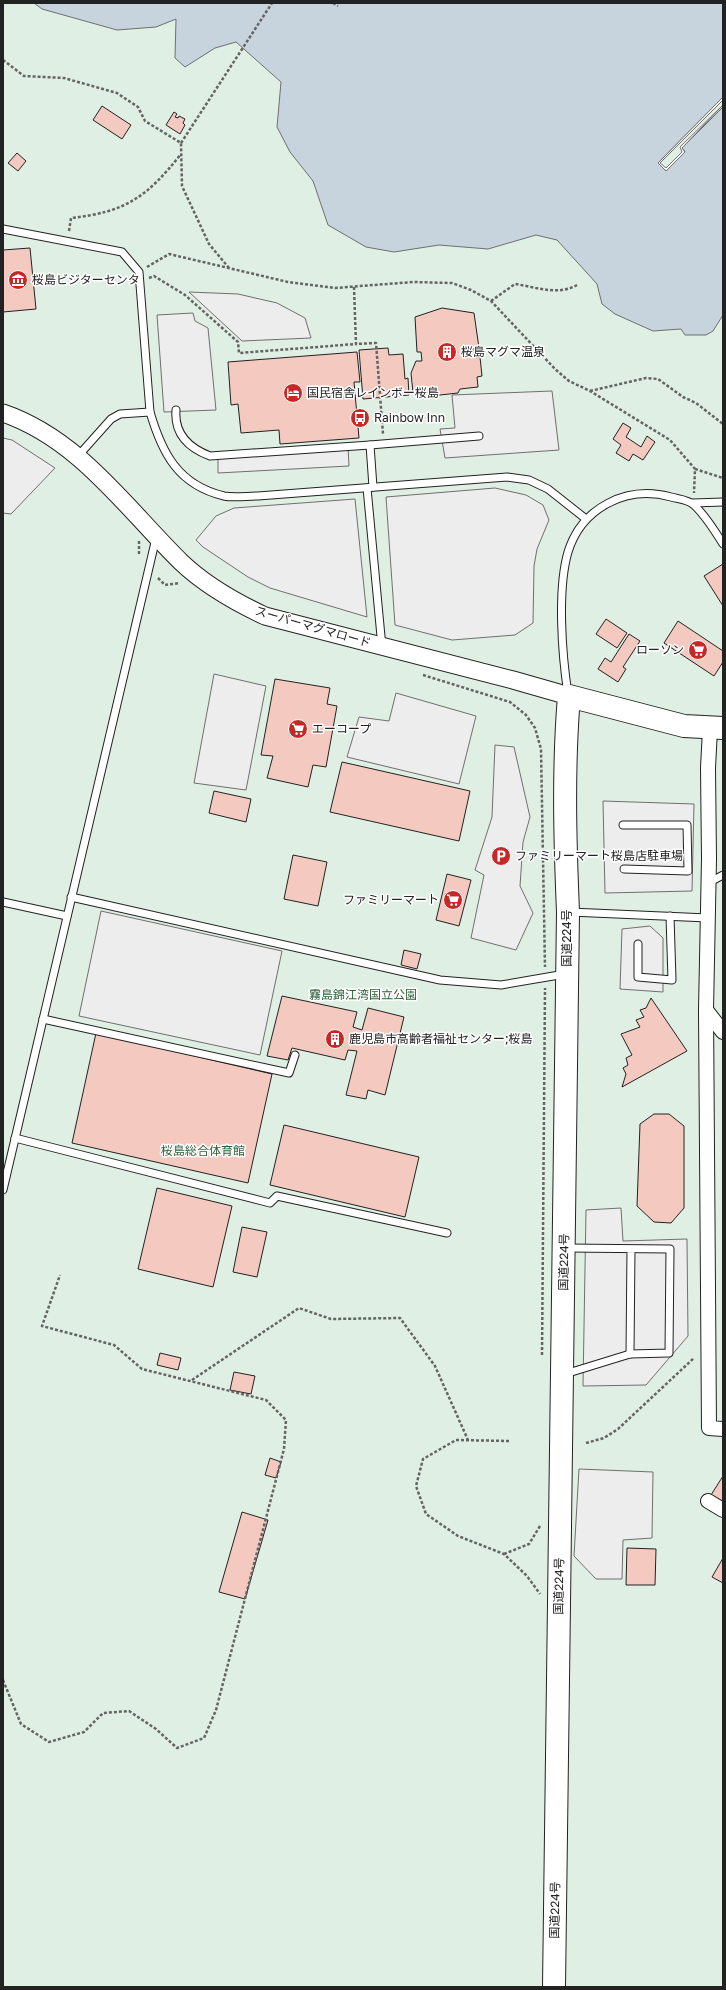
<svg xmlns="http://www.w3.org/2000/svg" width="726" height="1990" viewBox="0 0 726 1990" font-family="'Golos Text','Noto Sans JP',sans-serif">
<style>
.green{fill:#e0efe3;stroke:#6f6f6f}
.parking{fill:#ededed;stroke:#6f6f6f}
.water{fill:#c7d3dd;stroke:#6f6f6f}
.pier{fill:#fff;stroke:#6f6f6f}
.building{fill:#f3c9c0;stroke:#222}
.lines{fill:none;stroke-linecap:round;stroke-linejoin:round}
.service-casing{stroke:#222;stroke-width:9}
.minor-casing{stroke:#222;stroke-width:16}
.tertiary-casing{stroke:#222;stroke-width:19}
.trunk-casing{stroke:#222;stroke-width:24}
.path{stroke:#646464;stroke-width:2.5;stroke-dasharray:3 2;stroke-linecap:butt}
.service{stroke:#fff;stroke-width:7}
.minor{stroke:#fff;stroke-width:14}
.tertiary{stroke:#fff;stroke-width:17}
.trunk{stroke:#fff;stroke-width:22}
.labels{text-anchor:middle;stroke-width:3;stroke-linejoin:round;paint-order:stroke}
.poi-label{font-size:12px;fill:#222;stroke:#fff;text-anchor:start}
.street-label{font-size:12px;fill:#222;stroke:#fff}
.park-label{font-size:12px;fill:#2f5e38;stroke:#fff}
</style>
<rect width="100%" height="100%" fill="#fff"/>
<rect class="green" x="3" y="3" width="720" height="1984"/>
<g class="parking">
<path d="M189,292L238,294L277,303L305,318L311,338L242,341Z"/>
<path d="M193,313L195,321L208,328L216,410L164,412L157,315Z"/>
<path d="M552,391L559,450L445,458L440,429L455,428L452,395Z"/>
<path d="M3,438L12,440L55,468L11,514L3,513Z"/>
<path d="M348,447L349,466L218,473V456Z"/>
<path d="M495,488L526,495L543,505L549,520L537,549L534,566L533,623L515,635L452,640L395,625L386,497Z"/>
<path d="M355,499L367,617L270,588L248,577L203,547L196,540L216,516L234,508Z"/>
<path d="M214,674L266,686L246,790L194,783Z"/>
<path d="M396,693L476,716L459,784L347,757L359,717L389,721Z"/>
<path d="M495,745L514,747L530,817L523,842L520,886L533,913L516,950L471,938L484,875L475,870L492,817Z"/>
<path d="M603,801L694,804L692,891L605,893Z"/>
<path d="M101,911L282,951L260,1055L79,1016Z"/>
<path d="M650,926L663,938V992L620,989L622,929Z"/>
<path d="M621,1208L623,1241L687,1239L688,1336L646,1385L583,1386L586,1210Z"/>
<path d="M579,1469L653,1472L652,1538L623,1540L622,1579H596L574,1556Z"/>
</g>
<path class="water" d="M34,3H723V97L658,163L666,171L685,151L682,148L723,107V315L713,331L706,335H685L681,329L653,331L615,314L602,304L597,284L557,240L536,235L488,249L439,245L394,252L366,247L328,225L313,181L290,152L277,127L281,82L236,42L215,48L185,67L175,58L176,19L156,27L117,30L42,9Z"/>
<path class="pier" d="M723,97V100L660,163L666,168L682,152L680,147L723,105L682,148L685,152L666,171L658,163Z"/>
<g class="building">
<path d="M102,106L131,125L122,139L93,120Z"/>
<path d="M174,112L177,114L175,117L178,118L179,116L185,119L183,123L185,125L180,134L166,125Z"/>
<path d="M17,153L26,161L18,171L8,163Z"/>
<path d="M30,248L36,309L3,312V250Z"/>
<path d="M442,308L474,313L479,348L473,349L474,358L480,357L482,376L477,377L478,387L460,389L458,393L431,396L427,392L413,393L411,373L416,361H422L421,352H417L415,317Z"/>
<path d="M388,348L389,355L403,354L405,379L408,378L409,395L363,399L359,350Z"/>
<path d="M357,352L360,382H354L359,438L280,444L279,430L241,433L238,404L231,405L228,362Z"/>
<path d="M623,423L631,428L626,437L641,447L647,436L655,442L643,460L633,454L629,461L616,453L621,445L613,439Z"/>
<path d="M723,564V606L704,576Z"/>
<path d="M606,619L627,633L617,648L596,634Z"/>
<path d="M678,621L723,651V662L714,676L664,643Z"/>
<path d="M629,634L640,641L623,667L626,669L618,682L598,669L605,658L611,662Z"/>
<path d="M275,679L330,688L327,704L337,706L326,767L313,765L308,787L267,778L273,756L261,755Z"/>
<path d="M342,762L470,791L459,841L330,812Z"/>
<path d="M214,791L251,799L246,822L209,813Z"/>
<path d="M293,855L327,862L318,906L284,899Z"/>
<path d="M447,874L471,880L459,926L436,920Z"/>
<path d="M404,950L421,954L417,969L401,965Z"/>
<path d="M282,996L357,1012L353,1027L362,1030L368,1008L404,1017L385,1095L368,1090L366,1099L346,1095L357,1051L348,1050L345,1060L292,1048L288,1060L267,1056Z"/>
<path d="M651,998L687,1051L622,1087L626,1074L623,1068L628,1065L626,1058L632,1055L621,1034L640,1027L636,1020L644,1017L640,1010L646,1008Z"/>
<path d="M96,1033L272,1074L248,1183L72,1143Z"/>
<path d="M654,1114H669L684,1126V1208L671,1223L654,1222L637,1206L640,1124Z"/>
<path d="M284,1125L419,1157L405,1217L270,1185Z"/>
<path d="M157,1188L232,1206L213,1287L138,1269Z"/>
<path d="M242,1227L267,1232L257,1277L233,1272Z"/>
<path d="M160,1353L181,1358L178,1370L157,1365Z"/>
<path d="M234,1372L255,1376L251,1394L230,1390Z"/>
<path d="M270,1458L281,1462L276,1478L265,1475Z"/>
<path d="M723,1476V1503L711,1495Z"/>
<path d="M242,1512L268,1520L245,1599L219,1592Z"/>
<path d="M627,1548L656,1549L655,1585H626Z"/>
<path d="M723,1558V1583L712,1577Z"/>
</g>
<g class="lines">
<defs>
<g id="service">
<path d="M3,229L122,252L139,272L150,412C162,453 178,485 224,496C234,498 247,496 258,496L507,477L529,480L548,489L586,519"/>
<path d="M176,410C174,434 189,448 210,456L370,445"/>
<path d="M78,456L111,419L120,414L150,412"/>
<path d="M373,487L370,445L479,436"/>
<path d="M367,488L382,647"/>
<path d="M693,503L723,502"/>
<path d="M568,694C562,655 557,590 568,552C582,507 627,485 671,497C678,499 689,500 694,505C705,515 715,531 723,544"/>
<path d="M623,825H687L688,871L624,869"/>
<path d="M708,883L723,875"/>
<path d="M71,897L440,980L501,985L565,974"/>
<path d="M3,902L67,916"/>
<path d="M570,912L708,918"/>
<path d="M638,944V977L672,980L670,916"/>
<path d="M43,1019L289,1073L295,1055"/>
<path d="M15,1138L270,1203L277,1196L447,1233"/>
<path d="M3,1190L156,538"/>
<path d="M566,1248L670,1249L669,1353L630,1354L631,1249"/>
<path d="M565,1374L630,1354"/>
</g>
<g id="minor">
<path d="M710,729L708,768L709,859L706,1010L723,1032"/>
<path d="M706,1010L709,1428L723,1429"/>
<path d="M708,1501L723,1510"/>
</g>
<path id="tertiary" d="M3,413C79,439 126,508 181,562C205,585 235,602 265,616L513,680L569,696"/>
<path id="trunk" d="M554,1987L568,912C565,840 563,769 569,696L684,726L723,728"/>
</defs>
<use href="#service" class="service-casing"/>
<use href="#minor" class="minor-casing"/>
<use href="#tertiary" class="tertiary-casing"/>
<use href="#trunk" class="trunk-casing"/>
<g class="path">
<path d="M333,3L338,6"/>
<path d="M3,60L24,76L64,78L117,93L138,107L145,121L181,143L182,186L209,244L229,268"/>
<path d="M181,143L272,3"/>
<path d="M69,231L71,218C126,212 147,197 181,154"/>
<path d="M147,267L169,254L288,282L335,288L413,282L452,283L471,290L491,301L555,369L569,381L590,391L670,440L695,469L694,493"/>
<path d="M149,278L154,276L185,295L238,342L239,353L356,344"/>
<path d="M354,287L356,344L376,343L383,434"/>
<path d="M491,301L515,284C536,287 558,296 577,285"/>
<path d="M590,391L646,378L658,379L683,397L696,403L723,424"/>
<path d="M695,469L723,478"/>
<path d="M139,541V556"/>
<path d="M158,578L165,585L180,583"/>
<path d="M423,675L510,702L526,715L535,728L541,749L545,967"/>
<path d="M542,1355L545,988"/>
<path d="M192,1380L299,1308L331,1319L400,1318L435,1366L468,1440"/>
<path d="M509,1441L456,1440L423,1459L416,1486L426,1514L458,1536L504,1554L527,1576L540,1594"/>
<path d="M586,1443L604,1438L618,1429L694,1358"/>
<path d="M504,1554L529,1544L540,1526"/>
<path d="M3,1680L21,1724L49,1742L84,1732L103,1713L129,1711L156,1729L177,1748L204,1738L216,1710L284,1449L286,1420L266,1400L142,1369L114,1345L42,1326L60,1275"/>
</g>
<use href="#service" class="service"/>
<use href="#minor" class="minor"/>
<use href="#tertiary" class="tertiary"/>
<use href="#trunk" class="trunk"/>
</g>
<defs>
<symbol id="museum-disc" viewBox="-11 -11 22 22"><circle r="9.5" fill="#c62828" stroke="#fff"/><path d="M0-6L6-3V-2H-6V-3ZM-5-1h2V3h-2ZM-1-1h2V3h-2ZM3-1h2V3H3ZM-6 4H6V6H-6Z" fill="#fff"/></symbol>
<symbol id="building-disc" viewBox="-11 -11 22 22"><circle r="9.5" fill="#c62828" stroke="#fff"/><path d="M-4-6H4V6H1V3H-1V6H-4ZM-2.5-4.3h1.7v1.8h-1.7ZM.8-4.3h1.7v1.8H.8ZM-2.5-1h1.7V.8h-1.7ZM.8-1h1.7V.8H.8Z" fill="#fff"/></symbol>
<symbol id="hotel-disc" viewBox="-11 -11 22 22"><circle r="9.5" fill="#c62828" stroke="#fff"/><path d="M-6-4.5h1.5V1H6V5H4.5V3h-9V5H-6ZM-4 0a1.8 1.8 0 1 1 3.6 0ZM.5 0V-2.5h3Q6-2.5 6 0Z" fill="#fff"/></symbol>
<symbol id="bus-disc" viewBox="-11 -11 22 22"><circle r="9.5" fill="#c62828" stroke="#fff"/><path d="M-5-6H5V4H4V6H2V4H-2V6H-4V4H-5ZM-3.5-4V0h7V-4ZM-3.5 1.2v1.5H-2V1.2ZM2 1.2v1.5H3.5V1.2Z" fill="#fff"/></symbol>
<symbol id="supermarket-disc" viewBox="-11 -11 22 22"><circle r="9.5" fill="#c62828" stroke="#fff"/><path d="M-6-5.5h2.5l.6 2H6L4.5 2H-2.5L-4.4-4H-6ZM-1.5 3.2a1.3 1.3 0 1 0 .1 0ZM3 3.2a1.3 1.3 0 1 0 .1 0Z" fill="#fff"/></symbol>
<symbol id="parking-disc" viewBox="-11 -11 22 22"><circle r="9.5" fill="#c62828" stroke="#fff"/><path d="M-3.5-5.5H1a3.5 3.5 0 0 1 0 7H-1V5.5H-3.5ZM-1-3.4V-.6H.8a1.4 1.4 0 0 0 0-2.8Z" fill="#fff"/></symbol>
</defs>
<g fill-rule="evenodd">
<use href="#museum-disc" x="7" y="269" width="22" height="22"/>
<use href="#building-disc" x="436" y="341" width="22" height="22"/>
<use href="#hotel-disc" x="282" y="382" width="22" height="22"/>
<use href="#bus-disc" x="349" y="407" width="22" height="22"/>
<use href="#supermarket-disc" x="687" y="639" width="22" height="22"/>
<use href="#supermarket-disc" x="287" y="718" width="22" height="22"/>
<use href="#parking-disc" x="490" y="845" width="22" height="22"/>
<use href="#supermarket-disc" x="442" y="889" width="22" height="22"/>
<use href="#building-disc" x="324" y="1028" width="22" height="22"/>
</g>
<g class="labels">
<g class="poi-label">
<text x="32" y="284">桜島ビジターセンタ</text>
<text x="461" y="356">桜島マグマ温泉</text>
<text x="307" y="397">国民宿舎レインボー桜島</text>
<text x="374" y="422">Rainbow Inn</text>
<text x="684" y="654" text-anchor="end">ローソン</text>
<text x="312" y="733">エーコープ</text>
<text x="515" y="860">ファミリーマート桜島店駐車場</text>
<text x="439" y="904" text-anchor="end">ファミリーマート</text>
<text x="349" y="1043">鹿児島市高齢者福祉センター;桜島</text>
</g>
<g class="street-label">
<text transform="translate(313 627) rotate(16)" y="4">スーパーマグマロード</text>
<text transform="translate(567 938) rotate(-90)" y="4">国道224号</text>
<text transform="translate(564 1262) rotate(-89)" y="4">国道224号</text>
<text transform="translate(559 1586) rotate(-89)" y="4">国道224号</text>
<text transform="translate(555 1910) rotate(-89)" y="4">国道224号</text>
</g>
<g class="park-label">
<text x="363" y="999">霧島錦江湾国立公園</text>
<text x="203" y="1155">桜島総合体育館</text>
</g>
</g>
<rect width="726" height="1990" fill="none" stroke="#222222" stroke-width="8"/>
</svg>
